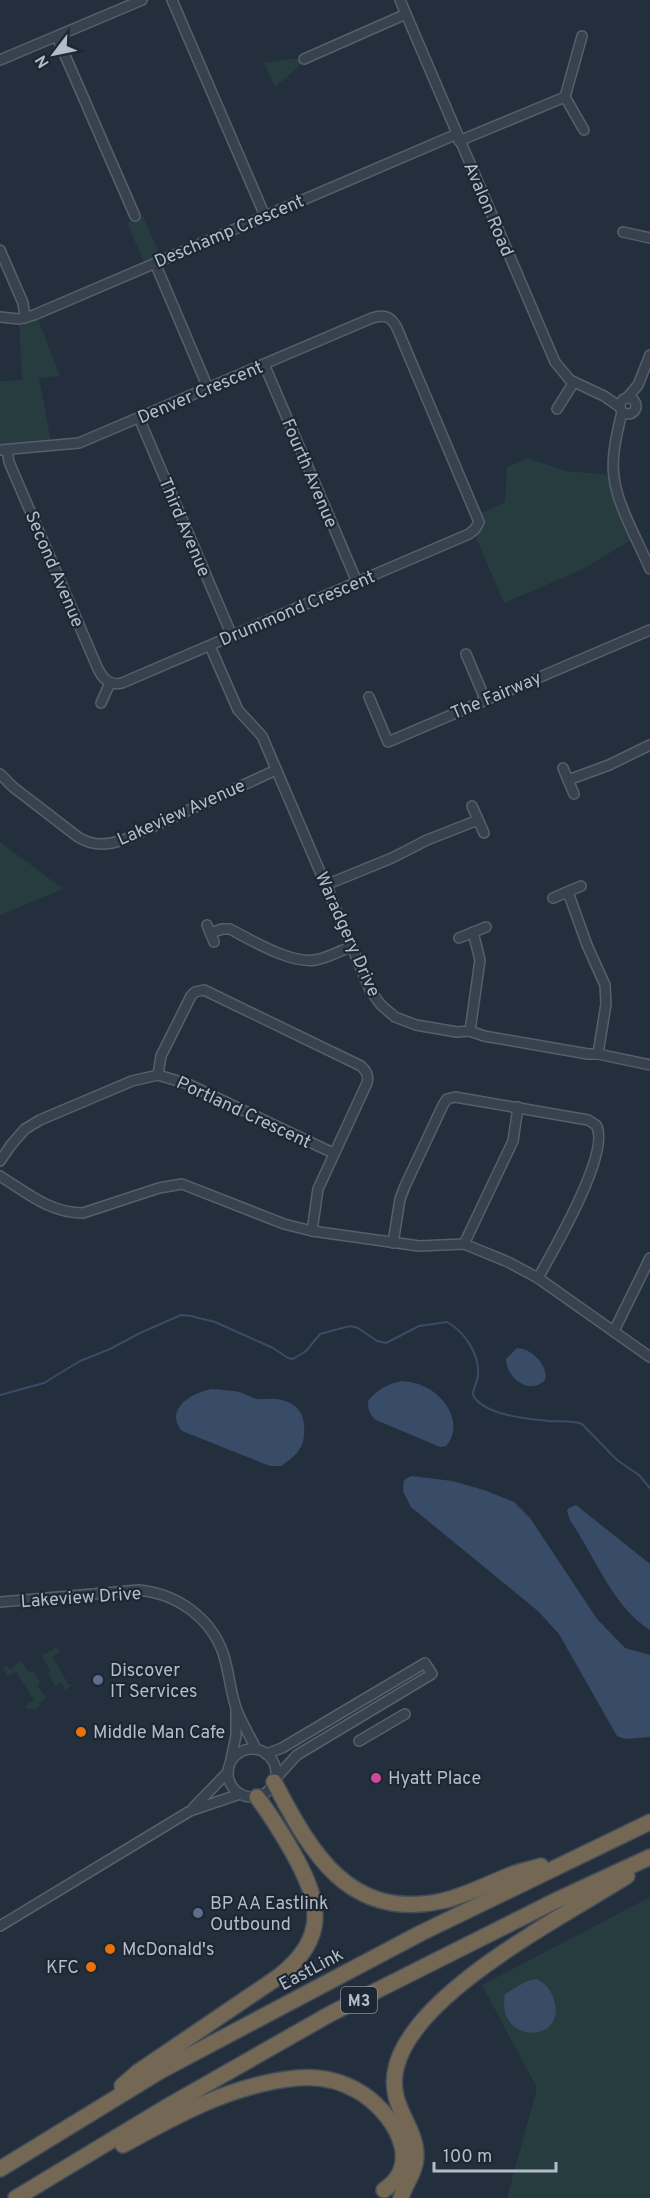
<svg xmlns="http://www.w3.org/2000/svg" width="650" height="2198" viewBox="0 0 650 2198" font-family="Overpass,sans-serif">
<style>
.green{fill:#263c3f}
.water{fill:#394c67}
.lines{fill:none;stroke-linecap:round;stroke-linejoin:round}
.stream{stroke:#394c67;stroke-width:2}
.minor-casing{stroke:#565f6c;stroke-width:12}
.highway-casing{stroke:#434c59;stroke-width:18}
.minor{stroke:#38414e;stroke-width:9}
.highway{stroke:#746855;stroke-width:15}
.service-dot{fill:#5c6f8a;stroke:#1d2633;stroke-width:2}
.food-dot{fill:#e8710a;stroke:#1d2633;stroke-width:2}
.hotel-dot{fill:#d1479c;stroke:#1d2633;stroke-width:2}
.labels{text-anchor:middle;stroke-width:4.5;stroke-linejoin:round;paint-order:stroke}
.shield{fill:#1d2633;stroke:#878f9c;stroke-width:1.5}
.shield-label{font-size:16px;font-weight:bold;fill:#b4bcc9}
.street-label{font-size:18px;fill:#b4bcc9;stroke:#1d2633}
.poi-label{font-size:18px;fill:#b4bcc9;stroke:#1d2633;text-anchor:start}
</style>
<rect width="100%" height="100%" fill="#242f3e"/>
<g class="green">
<path d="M291,59H304L296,69L275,87L264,63Z"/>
<path d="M143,216L162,260L146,267L127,223Z"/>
<path d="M36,314L60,376L39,378L52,447L0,450V381L22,380L19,319Z"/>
<path d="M528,458L565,471L614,475L636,537L581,570L504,603L473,531L478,515L505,502L507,467Z"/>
<path d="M0,842L63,889L0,915Z"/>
<path d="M57,1647L60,1652L52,1657L69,1685L74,1684L65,1690L61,1683L55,1686L48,1674L51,1672L42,1656Z"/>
<path d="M21,1661L30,1673L33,1671L40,1682L37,1685L47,1698L39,1703L40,1706L34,1710L32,1708L28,1710L25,1706L34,1700L16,1672L8,1676L3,1669L7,1666L10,1669Z"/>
<path d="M650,1897V2198H507L537,2088L482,1985Z"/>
</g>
<g class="water">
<path d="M517,1348C531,1348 549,1366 545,1380C530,1396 506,1378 506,1359Z"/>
<path d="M402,1381C410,1382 418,1383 425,1387C447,1397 464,1426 446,1446L440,1447L376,1420C370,1415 368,1410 368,1401C378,1389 387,1384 402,1381Z"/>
<path d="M211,1389C220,1390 230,1390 239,1392C245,1394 251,1397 257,1399C263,1400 270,1398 276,1399C297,1402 306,1413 304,1434C304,1449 293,1458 281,1466H270L182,1431C164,1410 191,1393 211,1389Z"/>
<path d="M411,1476L452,1481L484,1490L514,1502L530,1518L597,1619L625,1648L650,1655V1737L625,1739L617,1736L559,1634L538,1611L411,1507L403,1491L404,1480Z"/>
<path d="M576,1505L650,1564V1630C613,1607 594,1555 570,1520L567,1511L569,1508Z"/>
<path d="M537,1979C547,1985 551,1990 554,2000C568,2044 495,2045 505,1994L527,1981Z"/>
</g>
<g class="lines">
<path class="stream" d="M0,1395L44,1383L80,1361L110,1349L140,1333L181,1315L191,1316L215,1322L273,1348L288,1358L293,1359L306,1351L320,1334L350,1326L358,1328L377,1341L386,1343L419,1326L447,1322C465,1332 480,1355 478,1376C477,1383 473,1388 473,1395C483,1415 528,1419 548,1421C559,1422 572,1420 582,1424L617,1460L639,1475L650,1488"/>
<defs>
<g id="minor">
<path d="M172,0L265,216"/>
<path d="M400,0L555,362L570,380L604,396L620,407"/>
<path d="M582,36L565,97L584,130"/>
<path d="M57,37L135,216"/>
<path d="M304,59L406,14"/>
<path d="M0,60L142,0"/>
<path d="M459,141L565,97"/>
<path d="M623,232L650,238"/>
<path d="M0,250L23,303L25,318"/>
<path d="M155,263L208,388"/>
<path d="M0,317L19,319L34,315L457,134"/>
<path d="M264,364L357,582"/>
<circle cx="628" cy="406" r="8"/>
<path d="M627,398L638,385L650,355"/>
<path d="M557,409L574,382"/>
<path d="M622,412C617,433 611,456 614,477C617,505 639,543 650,569"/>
<path d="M139,418L232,636"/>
<path d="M0,450L79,443L372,318C384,314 391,316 397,328L479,522L475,529L469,534L122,683C110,686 103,679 98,669L9,462L7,450"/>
<path d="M210,646L238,710L262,736L321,874L328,884L330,895L370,990L381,1005L395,1017L416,1025L457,1032L470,1031L484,1036L588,1054H598L650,1065"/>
<path d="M466,654L485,699"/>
<path d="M369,697L388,742L650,630"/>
<path d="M101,703L110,683"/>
<path d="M563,768L574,794"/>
<path d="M0,774L13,787L78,837C94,847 109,845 126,839L276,770"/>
<path d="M568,780L609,765L650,745"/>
<path d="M472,806L484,833"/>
<path d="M328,884L392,858L427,840L478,820"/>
<path d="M568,892L587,945L605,985L606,1004L598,1054"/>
<path d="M553,898L581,886"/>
<path d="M207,925L214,942"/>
<path d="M211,933L222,929H230C253,941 291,964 315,960C328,958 340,951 352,946"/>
<path d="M459,938L486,927"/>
<path d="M470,1031L480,960L473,932"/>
<path d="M158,1075L161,1056L191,996L195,992L204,990L361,1066C366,1071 369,1075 367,1083L318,1189L312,1231"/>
<path d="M0,1161L11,1145L25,1129L40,1120L132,1081L158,1075L188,1084L333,1153"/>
<path d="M0,1176C27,1193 50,1213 83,1213L159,1188L182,1184L284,1224L312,1231L419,1246L464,1244L508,1262L538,1278L650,1357"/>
<path d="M393,1243L400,1199L405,1186L443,1105L447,1099L455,1097L588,1120L596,1125C612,1151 553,1251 538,1278"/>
<path d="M464,1244L513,1141L518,1107"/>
<path d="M614,1331L650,1258"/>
<path d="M0,1602L139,1590C177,1594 210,1617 223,1653C229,1671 230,1690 236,1708C241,1722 250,1736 256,1749"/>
<path d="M359,1741L405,1714"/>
<circle cx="252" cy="1773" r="24"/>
<path d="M266,1754L282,1748L425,1663L432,1674L297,1755L276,1778"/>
<path d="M231,1759L236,1736V1710"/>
<path d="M194,1807L228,1772"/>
<path d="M0,1926L190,1811L240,1794"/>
</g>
<g id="highway">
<path d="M274,1782C311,1852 348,1921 442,1901C465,1896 488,1884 510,1875C520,1871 531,1869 541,1866"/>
<path d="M122,2086L138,2072L278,1977C330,1937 320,1901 292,1851C281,1832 270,1814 257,1797"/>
<path d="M123,2145C177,2115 233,2084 297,2078C318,2076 339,2080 358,2091C391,2110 426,2162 384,2190"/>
<path d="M0,2169L160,2071L421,1933L650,1822"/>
<path d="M16,2198L170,2105L330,2014L557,1900L650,1857"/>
<path d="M401,2198C405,2183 416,2172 416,2156C416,2124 387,2106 396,2068C414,1992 563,1917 627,1876"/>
</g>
</defs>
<use href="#minor" class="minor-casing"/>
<use href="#highway" class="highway-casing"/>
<use href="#minor" class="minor"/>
<use href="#highway" class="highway"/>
</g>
<g class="service-dot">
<circle cx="98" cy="1680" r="6"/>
<circle cx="198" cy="1913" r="6"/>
</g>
<g class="food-dot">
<circle cx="81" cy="1732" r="6"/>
<circle cx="110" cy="1949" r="6"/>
<circle cx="91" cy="1967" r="6"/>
</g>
<circle class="hotel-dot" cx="376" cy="1778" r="6"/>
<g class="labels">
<rect class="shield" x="341" y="1987" width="36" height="26" rx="4.5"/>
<g class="shield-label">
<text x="359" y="2006">M3</text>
</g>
<g class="street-label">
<text transform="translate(489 209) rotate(67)" y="6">Avalon Road</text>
<text transform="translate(229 231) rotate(-23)" y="6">Deschamp Crescent</text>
<text transform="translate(200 392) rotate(-23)" y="6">Denver Crescent</text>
<text transform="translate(310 473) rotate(67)" y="6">Fourth Avenue</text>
<text transform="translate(185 527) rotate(67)" y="6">Third Avenue</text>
<text transform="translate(55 569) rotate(67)" y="6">Second Avenue</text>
<text transform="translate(297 608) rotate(-23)" y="6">Drummond Crescent</text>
<text transform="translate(496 695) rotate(-23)" y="6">The Fairway</text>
<text transform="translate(181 812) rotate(-24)" y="6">Lakeview Avenue</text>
<text transform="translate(348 934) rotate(66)" y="6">Waradgery Drive</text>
<text transform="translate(244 1112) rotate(25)" y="6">Portland Crescent</text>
<text transform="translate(81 1597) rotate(-4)" y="6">Lakeview Drive</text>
<text transform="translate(311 1969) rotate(-28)" y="6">EastLink</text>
</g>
<g class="poi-label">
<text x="110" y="1676">Discover<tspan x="110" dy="21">IT Services</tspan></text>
<text x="93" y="1738">Middle Man Cafe</text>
<text x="388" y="1784">Hyatt Place</text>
<text x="210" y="1909">BP AA Eastlink<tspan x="210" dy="21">Outbound</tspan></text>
<text x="122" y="1955">McDonald's</text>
<text x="79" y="1973" text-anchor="end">KFC</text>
</g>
</g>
<g transform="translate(54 54) rotate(238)" stroke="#1d2633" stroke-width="4.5" paint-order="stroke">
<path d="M0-4.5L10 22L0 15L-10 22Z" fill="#b4bcc9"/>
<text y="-9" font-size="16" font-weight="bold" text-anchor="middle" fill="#b4bcc9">N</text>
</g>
<path d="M434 2162v9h122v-9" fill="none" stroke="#b4bcc9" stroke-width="3"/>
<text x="443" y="2162" font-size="18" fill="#b4bcc9" stroke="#1d2633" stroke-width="4.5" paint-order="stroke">100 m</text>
</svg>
